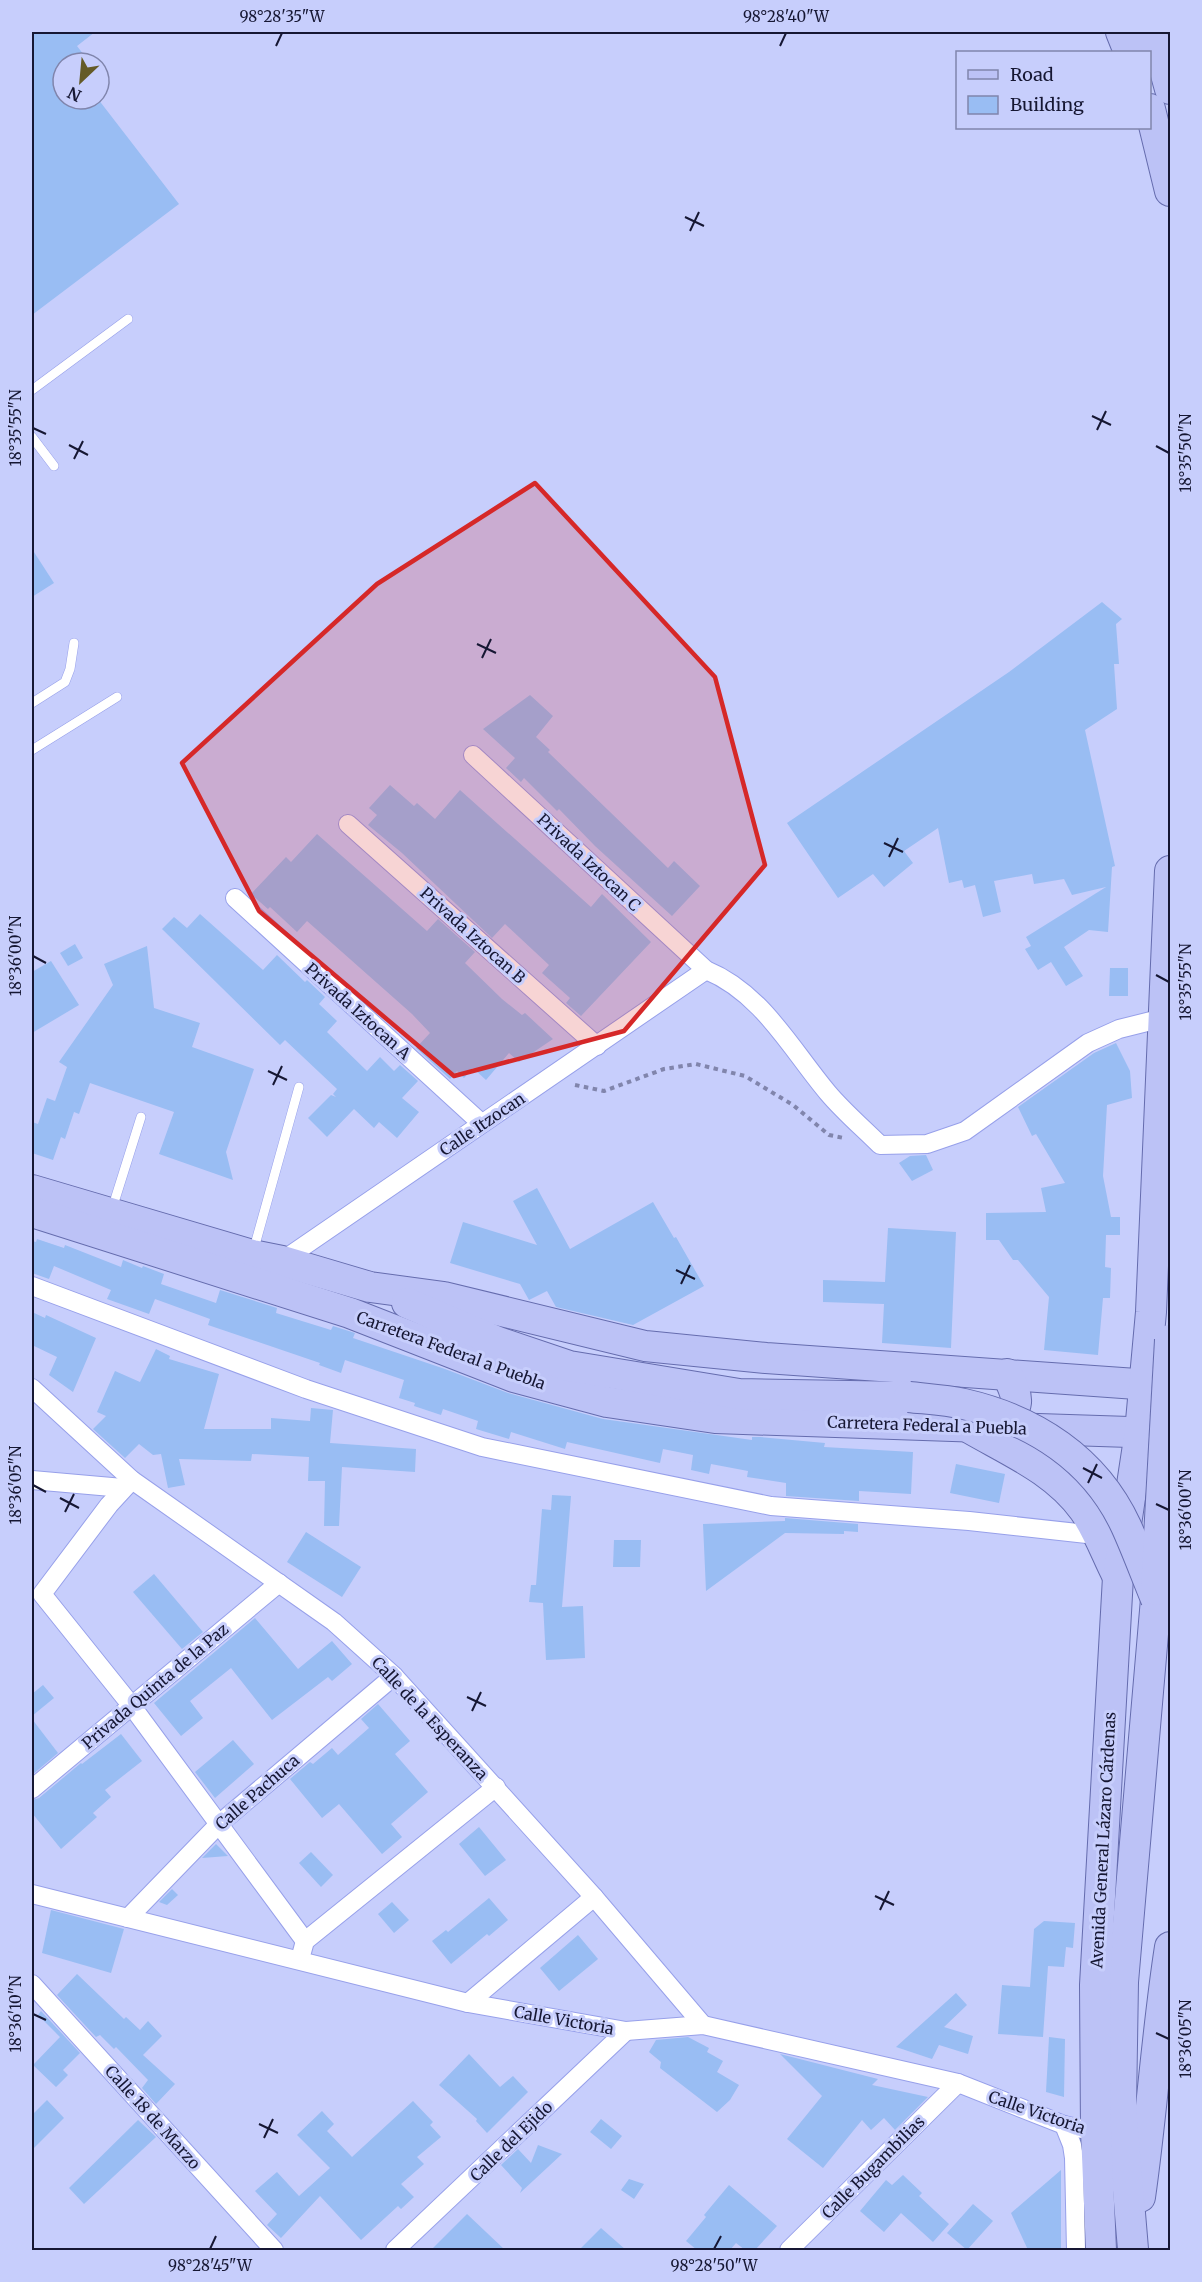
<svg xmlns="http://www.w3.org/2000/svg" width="1202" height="2282" viewBox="0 0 1202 2282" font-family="Merriweather,serif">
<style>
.building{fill:#99bdf3}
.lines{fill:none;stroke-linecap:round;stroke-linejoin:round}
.lane-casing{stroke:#97a0ea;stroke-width:10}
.street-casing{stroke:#97a0ea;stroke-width:20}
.primary-casing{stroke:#656cae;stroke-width:32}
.path{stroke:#8185ac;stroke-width:4;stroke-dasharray:4.5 4.5;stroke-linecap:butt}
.lane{stroke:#fff;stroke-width:9}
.street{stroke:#fff;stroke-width:18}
.primary{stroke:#bcc2f6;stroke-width:30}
.primary-bridge-casing{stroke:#656cae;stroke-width:32;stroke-linecap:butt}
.primary-bridge{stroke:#bcc2f6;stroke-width:30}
.marked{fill:#d62828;fill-opacity:0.2;stroke:#d62828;stroke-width:4.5;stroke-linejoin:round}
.ticks{fill:none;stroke:#161733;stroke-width:2}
.labels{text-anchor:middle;stroke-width:6;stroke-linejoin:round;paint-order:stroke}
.street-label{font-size:16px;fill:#161733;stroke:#c7cefc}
.neatline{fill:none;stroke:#161733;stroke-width:2}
.ticks-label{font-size:15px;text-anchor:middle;fill:#161733}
</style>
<rect width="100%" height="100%" fill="#c7cefc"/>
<g class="building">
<path d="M32,32H95L77,46L90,63H63V99H98L179,204L32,315Z"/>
<path d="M32,549L54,583L32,597Z"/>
<path d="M1102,602L1122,619L1116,624L1119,664H1114L1117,709L1085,730L1115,866L1112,867L1108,932L1089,930L1064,947L1083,976L1066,986L1051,962L1038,970L1025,949L1031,946L1026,937L1106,887L1072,895L1064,879L1034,884L1032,874L994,881L1001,912L983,917L975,885L964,888L962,880L949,883L938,828L904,851L913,863L884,887L873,874L838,898L787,823L1009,672Z"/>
<path d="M530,695L553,716L536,737L550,750L548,752L668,868L674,861L700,886L672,916L595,846L559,809L557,811L524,778L521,782L506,768L515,758L483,729Z"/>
<path d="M390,785L414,806L417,803L435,819L460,790L591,907L602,894L651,942L581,1016L566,1003L570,998L542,973L549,965L505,924L492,938L402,853L368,825L377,815L369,808Z"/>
<path d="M317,834L427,931L438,919L475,952L465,963L502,999L522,1015L525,1013L553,1039L519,1062L509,1053L486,1080L473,1068L464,1078L457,1071L450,1079L416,1048L430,1033L412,1014L307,921L297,932L270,907L268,909L251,894L286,857L291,862Z"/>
<path d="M200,914L263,970L277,955L305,982L307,980L325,997L319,1004L337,1021L327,1032L367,1071L380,1057L394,1071L400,1065L418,1081L402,1098L419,1112L397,1138L379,1122L374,1128L354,1109L327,1137L308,1118L331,1095L336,1097L333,1094L337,1089L285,1040L280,1045L162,929L174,917L187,928Z"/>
<path d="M75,944L83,958L68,966L60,953Z"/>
<path d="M147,946L154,1008L200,1023L192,1047L254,1069L226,1152L233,1180L159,1154L174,1112L90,1083L79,1114L74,1112L65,1139L61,1137L53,1160L32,1153V1122L38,1124L47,1098L55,1101L67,1067L59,1062L113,985L104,964Z"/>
<path d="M51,961L79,1005L32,1033V972Z"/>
<path d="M1110,968H1128V996H1109Z"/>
<path d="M1116,1043L1130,1071L1132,1098L1107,1105L1103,1176L1111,1217H1120V1235H1106L1105,1267L1111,1268L1110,1298H1103L1098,1355L1044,1350L1049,1297L1018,1260H1013L999,1240H986V1213L1046,1212L1041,1188L1065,1183L1036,1134L1032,1136L1018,1107L1094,1053Z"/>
<path d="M926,1155L933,1170L912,1181L899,1163L910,1156Z"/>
<path d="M537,1188L570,1249L653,1202L674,1238L676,1237L704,1286L633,1325L556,1307L547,1291L529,1300L520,1284L450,1263L463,1222L537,1245L513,1201Z"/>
<path d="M888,1228L956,1232L951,1348L882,1343L884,1304L823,1302V1280L885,1282Z"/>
<path d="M37,1239L64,1248L65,1245L121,1267L123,1260L142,1268L143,1266L164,1274L161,1284L216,1303L220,1290L277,1308L276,1313L331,1330L333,1326L355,1333L353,1338L445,1369L508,1393L603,1419L752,1440V1437H760L825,1443L824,1447L913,1452L911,1494L859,1491V1501L786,1496V1483L747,1477L748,1471L711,1464L709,1474L691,1470L693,1455L663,1449L660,1463L567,1442L565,1449L511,1432L509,1439L476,1429L478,1421L443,1409L441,1415L414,1406L415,1403L399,1398L404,1380L345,1360L341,1373L319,1365L320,1363L208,1325L210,1319L155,1299L149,1314L107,1299L111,1290L54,1266L49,1279L32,1273V1241L36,1242Z"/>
<path d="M32,1312L45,1318L46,1315L96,1338L73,1392L49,1375L57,1357L32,1345Z"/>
<path d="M156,1349L170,1356L169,1359L219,1374L204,1429H271V1418L310,1421L311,1408L333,1410L330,1443L416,1449L415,1472L342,1467L339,1526H324L325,1481H308L309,1457L252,1454L251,1461L179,1459L185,1485L168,1488L161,1454L153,1455L139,1444L125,1458L93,1429L106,1416L97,1412L115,1371L140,1382Z"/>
<path d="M956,1464L1005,1474L999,1503L950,1493Z"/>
<path d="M552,1495L571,1496L562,1607L583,1606L585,1658L546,1660L543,1603L529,1602L531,1585H536L542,1509L551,1510Z"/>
<path d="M785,1518L858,1524V1532L844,1531V1534L785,1533L706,1591L703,1524L785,1521Z"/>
<path d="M306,1532L361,1567L342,1597L287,1562Z"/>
<path d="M614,1540H641L640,1567H613Z"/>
<path d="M154,1574L203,1632L182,1649L133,1592Z"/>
<path d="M255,1618L298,1669L332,1641L352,1664L332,1681L328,1677L272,1720L231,1668L190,1701L203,1718L181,1736L154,1703Z"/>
<path d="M43,1685L54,1698L32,1716V1694Z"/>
<path d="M378,1704L410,1741L395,1754L428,1792L391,1824L402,1837L382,1854L339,1804L322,1818L290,1779L310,1762L313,1764L332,1748L338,1755L369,1728L361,1719Z"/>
<path d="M32,1719L58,1753L32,1775Z"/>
<path d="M121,1734L142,1761L105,1790L111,1797L93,1813L97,1817L61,1849L32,1813V1800L39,1798L81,1763L82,1764Z"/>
<path d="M233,1740L254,1764L215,1798L195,1772Z"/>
<path d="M479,1827L506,1860L485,1876L459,1844Z"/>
<path d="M216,1844L228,1856L202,1858Z"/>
<path d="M311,1852L333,1875L321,1887L299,1863Z"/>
<path d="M172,1889L178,1895L167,1905L159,1902Z"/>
<path d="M489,1898L508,1920L489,1936L487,1934L451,1964L432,1941L446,1930L448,1932Z"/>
<path d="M392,1902L409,1920L394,1933L378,1914Z"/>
<path d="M51,1910L124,1929L111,1973L42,1953Z"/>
<path d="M1044,1921L1075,1923L1073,1948L1066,1947L1064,1967L1048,1966L1043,2037L998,2034L1002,1985L1030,1987L1034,1929Z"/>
<path d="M578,1935L598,1959L559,1991L540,1968Z"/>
<path d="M77,1974L124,2019L126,2017L140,2030L148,2021L162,2036L143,2055L175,2084L156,2104L142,2088L148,2080L116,2047L114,2049L100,2035L96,2037L57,1995Z"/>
<path d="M956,1993L967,2005L944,2027L973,2036L968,2054L939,2045L932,2059L896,2047Z"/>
<path d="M41,2011L80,2053L63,2070L68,2075L56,2087L33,2065L60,2037L38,2015Z"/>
<path d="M688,2037L709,2048L707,2052L723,2061L717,2072L739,2085L730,2100L717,2112L660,2068L661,2062L649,2052L656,2040Z"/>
<path d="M1049,2037L1065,2039L1064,2097L1046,2092Z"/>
<path d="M469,2054L500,2087L513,2076L528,2092L487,2133L476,2121L477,2119L439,2085Z"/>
<path d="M780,2054L878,2079L872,2085L928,2097L895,2130L884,2118L871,2130L862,2120L823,2168L787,2139L822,2096Z"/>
<path d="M47,2100L64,2118L32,2150V2115Z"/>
<path d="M413,2101L433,2122L430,2125L441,2137L417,2157L424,2164L401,2184L414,2197L401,2209L398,2206L361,2240L320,2196L281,2238L267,2225L277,2214L255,2191L277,2172L299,2196L330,2168L297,2135L322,2111L334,2124L327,2131L352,2157Z"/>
<path d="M601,2119L622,2136L611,2149L590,2132Z"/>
<path d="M138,2120L156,2137L84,2204L69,2188Z"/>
<path d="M538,2145L562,2154L520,2193L522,2188L501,2165L518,2149L531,2163Z"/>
<path d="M1061,2170V2250H1028L1011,2213Z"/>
<path d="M903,2175L922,2193L919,2196L949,2224L933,2242L901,2213L884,2232L860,2211L886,2180L892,2185Z"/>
<path d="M629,2179L644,2184L634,2199L621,2190Z"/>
<path d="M729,2185L777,2226L755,2250H745L736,2243L730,2250H697L686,2241L706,2217L704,2215Z"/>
<path d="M973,2204L993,2221L967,2250L947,2233Z"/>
<path d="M467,2214L505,2250H431Z"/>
<path d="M601,2228L626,2250H579Z"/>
</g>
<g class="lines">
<defs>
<g id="lane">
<path d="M32,390L128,319"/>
<path d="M32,437L54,466"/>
<path d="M32,703L65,682L70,669L74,643"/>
<path d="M32,750L117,697"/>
<path d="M112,1209L141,1117"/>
<path d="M253,1252L299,1087"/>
</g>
<g id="street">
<path d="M473,755L706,970C762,993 791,1049 828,1093C844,1112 863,1128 880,1145L927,1144L965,1131L1088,1043L1119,1029L1163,1018"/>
<path d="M348,824L597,1046"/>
<path d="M235,898L481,1123"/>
<path d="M281,1264L282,1261C423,1164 565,1068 706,970"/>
<path d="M32,1286L306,1389L482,1447L771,1506L969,1521L1096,1535"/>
<path d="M32,1388L132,1480L334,1622L394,1676L594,1897L703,2025"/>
<path d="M32,1480L123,1488"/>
<path d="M132,1480L109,1505L42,1594L131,1705L305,1941"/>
<path d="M32,1789L279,1583"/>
<path d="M32,1894L468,2003L626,2031L703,2025L958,2083L1064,2125L1096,2132"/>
<path d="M128,1918L219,1824L394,1676"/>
<path d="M302,1952L305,1941L496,1787"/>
<path d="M32,1984L274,2250"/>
<path d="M468,2003L594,1897"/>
<path d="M1064,2125L1072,2145L1074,2158L1076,2250"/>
<path d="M395,2250L626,2031"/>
<path d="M789,2250L958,2083"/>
</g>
<g id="primary">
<path d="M1121,32L1129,52"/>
<path d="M1150,32L1160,53L1170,89"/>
<path d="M1150,109L1170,191"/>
<path d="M32,1190L252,1255L282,1261L370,1287L444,1297L645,1346L766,1358L1165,1386"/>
<path d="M32,1212L350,1313L514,1377L607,1402L715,1418L1160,1433"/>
<path d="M407,1303L498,1342L569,1366L739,1394L909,1397"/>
<path d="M1001,1427C1020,1405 1020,1401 1007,1374"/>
<path d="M971,1429C1011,1452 1056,1471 1084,1510C1098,1530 1107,1556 1118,1577"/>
<path d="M1140,2197C1152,2114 1157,2030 1170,1947"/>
<path d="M1133,2249L1121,2106L1123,1982L1156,1599"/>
<path d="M1101,2250L1096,2132L1095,1985L1118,1577L1140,1432L1151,1312L1170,871"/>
</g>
</defs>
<use href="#lane" class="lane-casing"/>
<use href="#street" class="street-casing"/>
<use href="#primary" class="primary-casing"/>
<path class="path" d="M575,1085L604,1091L664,1069L696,1064L745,1076L793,1105L829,1135L844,1138"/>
<use href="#lane" class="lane"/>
<use href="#street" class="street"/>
<use href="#primary" class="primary"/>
<defs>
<g id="primary-bridge">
<path d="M909,1397C927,1399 946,1400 964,1404C1034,1420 1095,1459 1126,1526C1137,1550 1146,1575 1156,1599"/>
<path d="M1156,1590L1170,1340"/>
</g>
</defs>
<use href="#primary-bridge" class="primary-bridge-casing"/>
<use href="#primary-bridge" class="primary-bridge"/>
</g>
<path class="marked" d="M535,483L715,677L765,865L624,1031L454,1076L259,911L182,763L377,584Z"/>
<path class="ticks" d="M276,46L282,33M780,46L786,33M685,217L704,226M690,231L699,212M1092,416L1111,425M33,428L46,434M1097,430L1106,411M69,445L88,455M1156,446L1169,453M74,459L83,441M477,644L496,653M482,658L491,639M884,843L903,852M889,857L898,838M33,956L46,963M1156,975L1169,982M268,1071L287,1080M273,1085L282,1066M676,1270L695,1279M681,1284L690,1265M1083,1468L1102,1478M1088,1483L1097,1464M33,1485L46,1492M60,1498L79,1508M1156,1504L1169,1510M65,1512L74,1494M467,1697L486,1706M472,1711L481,1692M875,1896L894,1905M880,1910L889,1891M33,2014L46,2020M1156,2033L1169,2039M259,2124L278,2133M264,2138L273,2119M210,2249L216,2236M714,2249L721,2236"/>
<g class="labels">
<g class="street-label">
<text transform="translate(589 862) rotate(43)" y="6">Privada Iztocan C</text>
<text transform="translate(473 935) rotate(42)" y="6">Privada Iztocan B</text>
<text transform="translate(358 1011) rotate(42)" y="6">Privada Iztocan A</text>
<text transform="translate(482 1124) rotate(-34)" y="6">Calle Itzocan</text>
<text transform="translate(451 1350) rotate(20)" y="6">Carretera Federal a Puebla</text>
<text transform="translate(927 1425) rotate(2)" y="6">Carretera Federal a Puebla</text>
<text transform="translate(155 1686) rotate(-40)" y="6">Privada Quinta de la Paz</text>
<text transform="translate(430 1718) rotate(47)" y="6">Calle de la Esperanza</text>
<text transform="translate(257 1792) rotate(-41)" y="6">Calle Pachuca</text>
<text transform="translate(1103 1840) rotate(-87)" y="6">Avenida General Lázaro Cárdenas</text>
<text transform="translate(564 2020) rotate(10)" y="6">Calle Victoria</text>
<text transform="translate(1037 2112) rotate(19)" y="6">Calle Victoria</text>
<text transform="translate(153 2117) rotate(48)" y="6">Calle 18 de Marzo</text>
<text transform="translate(511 2141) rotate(-44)" y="6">Calle del Ejido</text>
<text transform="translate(873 2167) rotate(-45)" y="6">Calle Bugambilias</text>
</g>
</g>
<rect width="1202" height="2282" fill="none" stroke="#c7cefc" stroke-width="66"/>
<rect x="956" y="51" width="195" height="78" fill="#c7cefc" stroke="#8085ac" stroke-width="1.5"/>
<rect x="968" y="70" width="30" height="9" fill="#bcc2f6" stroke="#8085ac" stroke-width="1.5"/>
<text x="1010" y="81" font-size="18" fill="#161733">Road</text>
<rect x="968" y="96" width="30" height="18" fill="#99bdf3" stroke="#8085ac" stroke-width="1.5"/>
<text x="1010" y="111" font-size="18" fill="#161733">Building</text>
<g transform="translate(81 81) rotate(206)"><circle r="28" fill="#c7cefc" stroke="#8085ac" stroke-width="1.5"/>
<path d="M0-4.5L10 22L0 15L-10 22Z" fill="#645a27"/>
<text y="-9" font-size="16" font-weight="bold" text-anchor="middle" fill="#161733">N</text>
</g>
<rect x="33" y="33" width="1136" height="2216" class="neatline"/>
<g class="ticks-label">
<text x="282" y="22">98°28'35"W</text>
<text x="786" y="22">98°28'40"W</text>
<text transform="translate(16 428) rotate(-90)" y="5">18°35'55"N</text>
<text transform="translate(1186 453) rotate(-90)" y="5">18°35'50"N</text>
<text transform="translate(16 956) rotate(-90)" y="5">18°36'00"N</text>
<text transform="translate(1186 982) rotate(-90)" y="5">18°35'55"N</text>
<text transform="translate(16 1485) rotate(-90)" y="5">18°36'05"N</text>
<text transform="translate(1186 1510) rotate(-90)" y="5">18°36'00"N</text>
<text transform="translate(16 2014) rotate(-90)" y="5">18°36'10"N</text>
<text transform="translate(1186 2039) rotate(-90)" y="5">18°36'05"N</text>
<text x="210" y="2271">98°28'45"W</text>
<text x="714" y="2271">98°28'50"W</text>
</g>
</svg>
